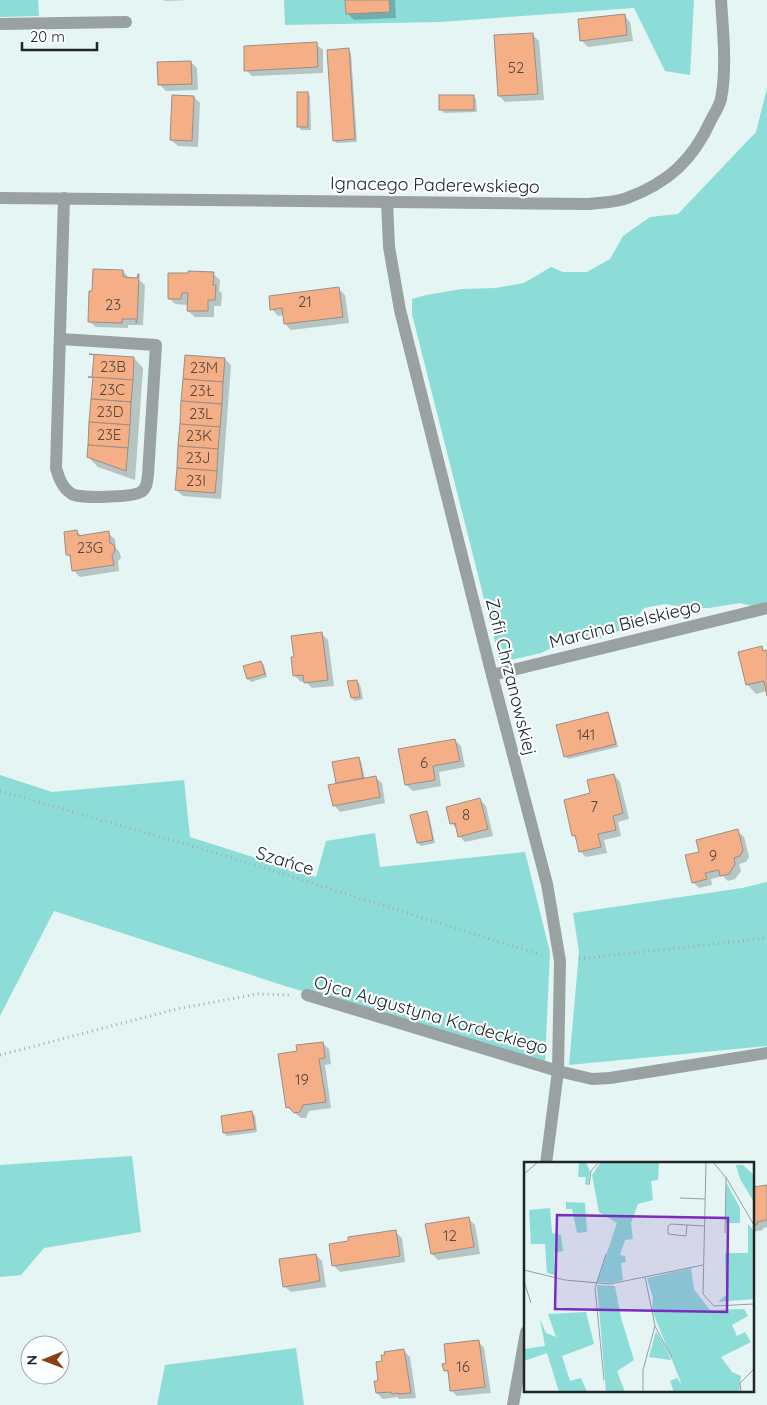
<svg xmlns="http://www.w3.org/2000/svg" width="767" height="1405" viewBox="0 0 767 1405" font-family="Quicksand,sans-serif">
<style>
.green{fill:#8cddd7}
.shadow{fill:#0003}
.building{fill:#f5af86;stroke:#9b8e87}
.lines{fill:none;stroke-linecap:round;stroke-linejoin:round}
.path{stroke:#a1aead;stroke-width:3;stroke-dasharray:1 4;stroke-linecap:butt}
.minor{stroke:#9aa1a1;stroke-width:12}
.labels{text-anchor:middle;stroke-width:4.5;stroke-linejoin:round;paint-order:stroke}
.number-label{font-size:15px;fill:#55483e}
.street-label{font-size:18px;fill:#202626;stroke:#fcffff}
.inset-road{fill:none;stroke:#96a2a1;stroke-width:1}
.view{fill:#7b2cbf;fill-opacity:0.15;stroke:#7b2cbf;stroke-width:2.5}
.inset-edge{fill:none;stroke:#202626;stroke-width:2.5}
</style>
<rect width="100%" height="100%" fill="#e4f5f3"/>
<g class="green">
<path d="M0,0H38L39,16L0,17Z"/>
<path d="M284,0H694L690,75L665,71L634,8L440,22L285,25Z"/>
<path d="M767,88V607L763,609L740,603L709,608H688L665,604L644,608L629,627L601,638L568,640L541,653L511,660L499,658L412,314V299L426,295L462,289L496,288L524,283L551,267L563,272H587L610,259L623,236L650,217L678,214L756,132Z"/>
<path d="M0,775L52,792L184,780L190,837L316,877L326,841L375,833L380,867L525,852L550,952L545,1062L285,986L54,911L0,1016Z"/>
<path d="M767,882V1046L569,1065L579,952L573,913L742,888Z"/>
<path d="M132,1156L141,1232L44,1248L21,1275L0,1277V1165Z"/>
<path d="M296,1348L304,1405H157L165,1365Z"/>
</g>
<g class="shadow">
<path d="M164,0H189L165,1Z"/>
<path d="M347,0H395L396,18L354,20L347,13Z"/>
<path d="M624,15L630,22L633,41L588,47L581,40Z"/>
<path d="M533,35L539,41L544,100L505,102L499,96L496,36Z"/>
<path d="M316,44L323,50V73L252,76L246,70Z"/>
<path d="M348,50L351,53L357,142L337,143L334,140Z"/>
<path d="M191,62L197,68L198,90L166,91L160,85Z"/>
<path d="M307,93L310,96L311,130H301L299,127Z"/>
<path d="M473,96L476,99L477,112L444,113L441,110Z"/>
<path d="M194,97L200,103L198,147L178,146L171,140Z"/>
<path d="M123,271L129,278L138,279L145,285L143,325H128V328L96,327L89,321Z"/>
<path d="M213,274L220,280L219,291L222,293L221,306H214V317H195L188,311V305L175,304L169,298Z"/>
<path d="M339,289L345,295L349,323L291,330L285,324L284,315L278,316L272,309Z"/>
<path d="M134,358L143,368L135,480L98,467L88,457Z"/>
<path d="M225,359L231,365L221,499L183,496L176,490Z"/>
<path d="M76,531L82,536L108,533L115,539L116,548L120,553L121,558L118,561L119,571L80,577L73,570L72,559L68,555Z"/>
<path d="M321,633L328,640L334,686L312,688L305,681L301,682L294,675L295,658Z"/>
<path d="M761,648L765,651H767V691L756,694L747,684Z"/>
<path d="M261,662L264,665L267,677L251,682L248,679L245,667Z"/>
<path d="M357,681L360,684L363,699L355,701L352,698Z"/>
<path d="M608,714L610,717L618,747L568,759L565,756Z"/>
<path d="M455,740L461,746L465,767L439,772L441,786L413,791L406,785Z"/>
<path d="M358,758L361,761L365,779L375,777L382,783L385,803L340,812L334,805L339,784L337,782Z"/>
<path d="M614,775L620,782L629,819L618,822L621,836L604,840L607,853L586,857L580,851L577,839L573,835L592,794Z"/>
<path d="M480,800L486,806L493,836L465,842L459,836L458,830L451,823Z"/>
<path d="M426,812L429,815L435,843L421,846L418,843Z"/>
<path d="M737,831L744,837L749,857L746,862L739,864L741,871L735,879L728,881L723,876L711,879L712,885L699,888L693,882L701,853Z"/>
<path d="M322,1043L329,1049L331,1064L325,1065L331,1108L309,1111L306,1118H301L287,1107Z"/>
<path d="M252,1113L255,1115L257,1132L227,1136L224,1133Z"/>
<path d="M767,1186V1227L763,1228V1230L753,1232V1188Z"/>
<path d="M468,1218L475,1225L480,1254L438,1260L432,1254Z"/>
<path d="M395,1232L402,1238L405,1262L340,1272L333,1265Z"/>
<path d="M316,1255L322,1261L326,1287L291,1292L284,1286Z"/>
<path d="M478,1341L484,1348L491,1393L457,1396L451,1390L449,1375L445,1370Z"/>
<path d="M404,1351L410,1357L416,1398L399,1399L397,1397L383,1399L377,1393L380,1382Z"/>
</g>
<g class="building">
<path d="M345,0H389L390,12L346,14Z"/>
<path d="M625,14L627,35L580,41L578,19Z"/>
<path d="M533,33L538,94L498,96L494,35Z"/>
<path d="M317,42L318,67L244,71V46Z"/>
<path d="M349,48L355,139L333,141L327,50Z"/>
<path d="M191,61L192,84L158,85L157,62Z"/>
<rect x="297" y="92" width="11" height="35"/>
<path d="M172,95L194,96L192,141L170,140Z"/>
<rect x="439" y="95" width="35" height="15"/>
<path d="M93,269L123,270V277L137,278L138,274H139L137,323H136V319H122V323L88,322L89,291H92Z"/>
<path d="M188,271L214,272L213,285H216L215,300H208V311H187L188,293H182L181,299H168V273H188Z"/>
<path d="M339,287L343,317L284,324L282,308L270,310L269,296Z"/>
<path d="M89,354L134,357L133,380L88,377H92L94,355Z"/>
<path d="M185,355L225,358L223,382L183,379Z"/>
<path d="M93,377L133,380L131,402L91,399Z"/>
<path d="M183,379L223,382L222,404L181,401Z"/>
<path d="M91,399L131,402L130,425L89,422Z"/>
<path d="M181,401L222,404L220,427L180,424Z"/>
<path d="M89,422L130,425L128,448L88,445Z"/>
<path d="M180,424L220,427L218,449L178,446Z"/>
<path d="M88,445L128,448L126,471L87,457Z"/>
<path d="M178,446L218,449L217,471L177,468Z"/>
<path d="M177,468L217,471L215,493L175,490Z"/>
<path d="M77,530L78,536L109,531L110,543L114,545L115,551L112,555L114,565L72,571L70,555H66L64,532Z"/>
<path d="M322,632L328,680L304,683L303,675L293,676L291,657H294L291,636Z"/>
<path d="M762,646L763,651L767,650V696L764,681L746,685L738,652Z"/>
<path d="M261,661L265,674L247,679L243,666Z"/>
<path d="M357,680L360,697L351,698L347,681Z"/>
<path d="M608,712L616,744L564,757L556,725Z"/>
<path d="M455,739L460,761L433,766L435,780L405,785L398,749Z"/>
<path d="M359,757L363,778L336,783L332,762Z"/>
<path d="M614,774L623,813L613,816L616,830L598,834L601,847L579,852L575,835L572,836L564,800L590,793L587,780Z"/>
<path d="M376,776L380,797L333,806L328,785Z"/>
<path d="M480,798L488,829L458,837L455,823L450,824L446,807Z"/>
<path d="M427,811L433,840L417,843L410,815Z"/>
<path d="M738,829L743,850L740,856L734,858L735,864L729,874L720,876L719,870L705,873L707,879L692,883L685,855L699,852L696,840Z"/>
<path d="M323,1042L325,1058L319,1059L326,1102L303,1105L300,1112L294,1113L289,1107L286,1108L278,1054L297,1051L296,1045Z"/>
<path d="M252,1111L255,1129L223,1133L221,1116Z"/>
<path d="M767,1185V1220L757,1222L758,1224L753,1225V1187Z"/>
<path d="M469,1217L474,1247L431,1254L425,1224Z"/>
<path d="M396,1230L400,1256L332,1266L329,1244L348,1241V1237Z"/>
<path d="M316,1254L320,1281L283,1287L279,1259Z"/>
<path d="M479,1340L485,1387L450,1391L448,1370L444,1371L442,1364L446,1363L444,1344Z"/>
<path d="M404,1349L411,1393L399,1394V1393L392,1394L391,1392L376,1393L374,1381H378L376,1362L382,1361L381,1355H385L384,1352Z"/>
</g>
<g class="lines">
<g class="path">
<path d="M0,791L216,853L541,955"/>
<path d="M579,959L767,938"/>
<path d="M0,1055L177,1009L257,994L289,995"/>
</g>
<g class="minor">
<path d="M0,24L126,22"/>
<path d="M0,198L589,204C601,202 615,203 627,198C668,183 693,160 711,120C714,114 719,107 721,99C727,68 723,32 721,0"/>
<path d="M387,202L389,247L400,310L492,675L547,884L560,961L558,1071L546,1164"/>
<path d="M61,339L156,345L148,475C147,482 147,488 141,492C133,497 79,499 72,494C62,488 59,478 56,468L64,198"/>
<path d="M492,675L767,608"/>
<path d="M307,995L558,1071L592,1079L610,1078L767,1053"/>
<path d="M513,1405L526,1332"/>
</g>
</g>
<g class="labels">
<g class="number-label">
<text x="516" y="73">52</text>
<text x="305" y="307">21</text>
<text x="113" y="310">23</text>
<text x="113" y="372">23B</text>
<text x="204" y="373">23M</text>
<text x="112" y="395">23C</text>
<text x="202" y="396">23Ł</text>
<text x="110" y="417">23D</text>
<text x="201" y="419">23L</text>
<text x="109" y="440">23E</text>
<text x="199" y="441">23K</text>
<text x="198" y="463">23J</text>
<text x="196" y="486">23I</text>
<text x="90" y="553">23G</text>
<text x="586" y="740">141</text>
<text x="424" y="768">6</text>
<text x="594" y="812">7</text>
<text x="466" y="820">8</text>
<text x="713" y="861">9</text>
<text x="302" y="1085">19</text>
<text x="450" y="1241">12</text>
<text x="463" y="1372">16</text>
</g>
<g class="street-label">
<text transform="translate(435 185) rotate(1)" y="6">Ignacego Paderewskiego</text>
<text transform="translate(625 624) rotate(-14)" y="6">Marcina Bielskiego</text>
<text transform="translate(511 677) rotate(76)" y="6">Zofii Chrzanowskiej</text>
<text transform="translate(285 861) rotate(17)" y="6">Szańce</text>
<text transform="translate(431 1015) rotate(16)" y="6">Ojca Augustyna Kordeckiego</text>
</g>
</g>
<g transform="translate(524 1162)">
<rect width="230" height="230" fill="#e4f5f3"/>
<path d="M55,0H62L66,10L64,23L61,22L62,15H54ZM77,0H135L134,18L127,19L129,38L114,42L107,61L109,77L101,78L96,93L101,94L102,100L97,101L99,118L87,121L73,120L93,61L75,50L68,13ZM212,3H219L230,13V40L216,17ZM202,20L216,46V61H202ZM42,40L61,41L63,70L53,71L48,47H42ZM26,46L28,71L37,73L39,89L30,91L31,113L23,111L21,82H7L5,48ZM224,62L230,69V137L194,140L202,133L201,91H224ZM167,106L170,127L186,148L220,147L224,154L208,163L213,174L221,170L227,180L197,195L208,210L217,214L215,230H150L146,219L153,216L158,223L128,148L129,136L123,116ZM73,123L91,124L97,156L110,198L93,209L101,230H82ZM62,150L70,182L38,194L46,219L57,216L63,230H35L23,191L0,199V187L21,184L16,157L22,171L32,175L24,152ZM132,169L140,182L147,198L125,195Z" fill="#8cddd7"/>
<path class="inset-road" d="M182,0L179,132L190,144L230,142M189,0L203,17L230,63M0,12L14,0M65,23L67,9L75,0M156,36L181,37M163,63L162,74L144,72V64L147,62L180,64M201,71L202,15M0,108L41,118L86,122L179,103M0,119L7,141M131,164L148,196M80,218L71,126L82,92M119,230V208L131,164L121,115M217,230L216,221L230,207"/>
<path class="view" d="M33,53L204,56L203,150L31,147Z"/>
<rect width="230" height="230" class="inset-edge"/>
</g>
<g transform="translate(45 1360) rotate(269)"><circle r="24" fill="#fcffff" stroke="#a4a8a8"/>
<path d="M0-4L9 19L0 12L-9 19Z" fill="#864214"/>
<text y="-8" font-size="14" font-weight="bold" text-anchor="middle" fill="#202626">N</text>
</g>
<path d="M22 42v8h75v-8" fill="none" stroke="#202626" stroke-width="2.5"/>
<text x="30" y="42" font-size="15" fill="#202626" stroke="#fcffff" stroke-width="4" paint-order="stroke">20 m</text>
</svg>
